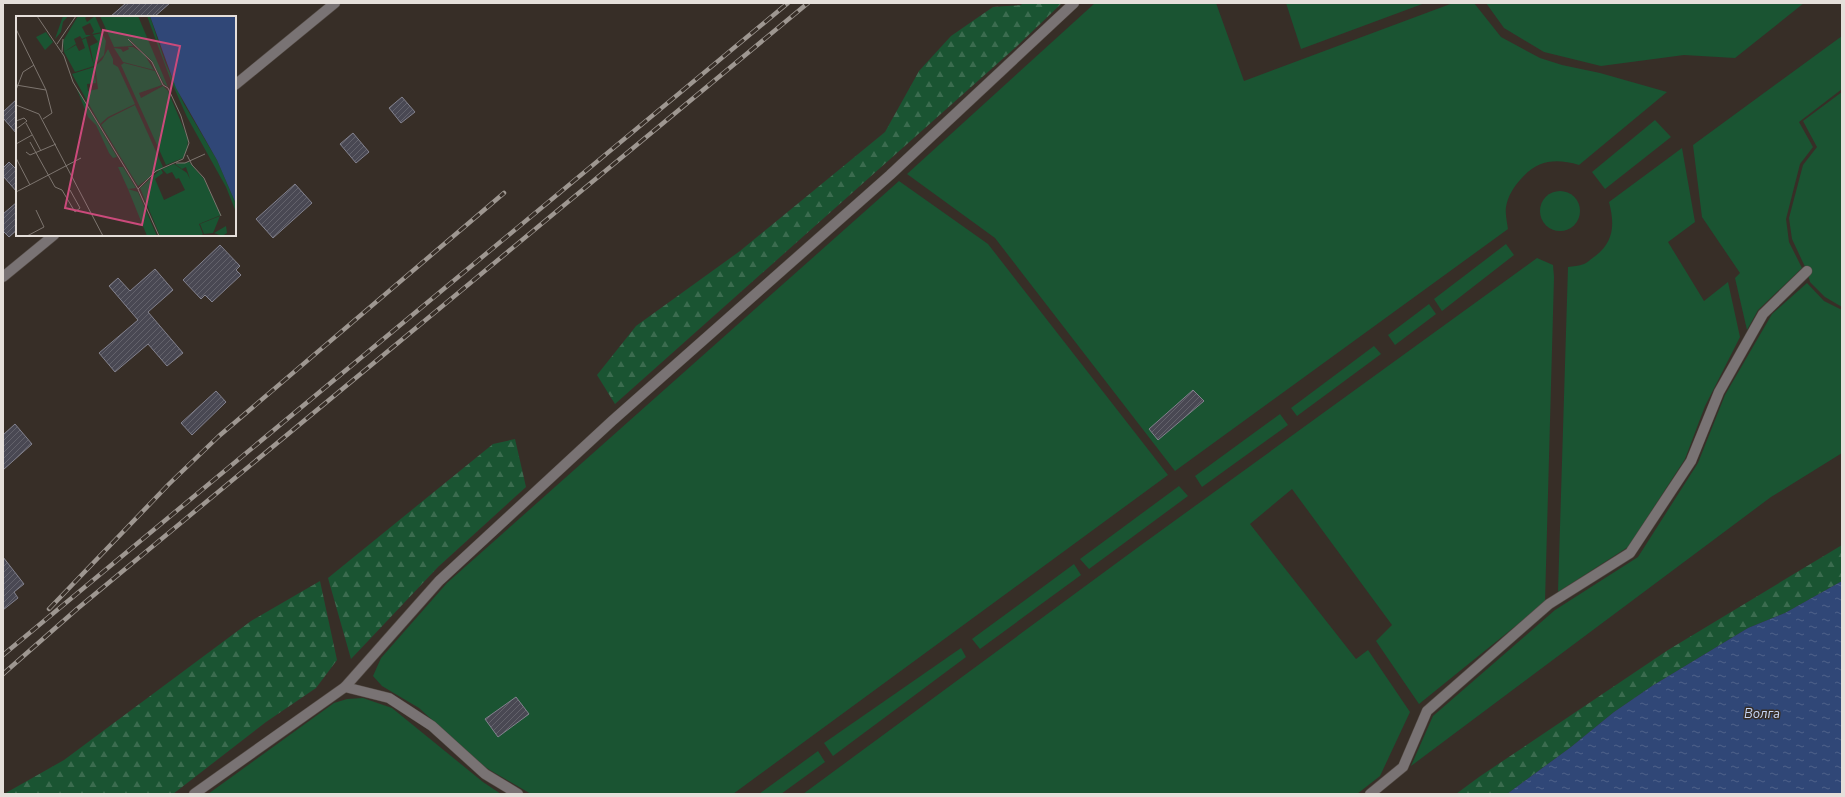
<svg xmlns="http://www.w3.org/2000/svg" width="1845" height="797" viewBox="0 0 1845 797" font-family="'Nunito Sans',sans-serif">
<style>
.green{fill:#1a5432}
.forest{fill:url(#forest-firs)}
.water{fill:url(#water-ripples)}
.building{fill:url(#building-hatch);stroke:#83828e}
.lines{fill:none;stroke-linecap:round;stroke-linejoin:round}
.minor-casing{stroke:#534a44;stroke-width:11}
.minor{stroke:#797374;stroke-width:10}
.rail-casing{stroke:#9e9791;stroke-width:4.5}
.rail{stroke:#372e27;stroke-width:3;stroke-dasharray:9;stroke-linecap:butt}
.labels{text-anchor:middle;stroke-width:3;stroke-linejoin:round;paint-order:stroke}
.water-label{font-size:13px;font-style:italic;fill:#c6d5f5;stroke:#372e27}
.inset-road{fill:none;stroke:#7d756f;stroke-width:1}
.view{fill:#cb4a7b;fill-opacity:0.15;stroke:#cb4a7b;stroke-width:2}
.inset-edge{fill:none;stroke:#e5dfda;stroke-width:2}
</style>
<defs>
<pattern id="forest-firs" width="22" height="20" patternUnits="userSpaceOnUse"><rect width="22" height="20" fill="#1a5432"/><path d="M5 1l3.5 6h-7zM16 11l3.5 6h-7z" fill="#3b6c4f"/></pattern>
<pattern id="water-ripples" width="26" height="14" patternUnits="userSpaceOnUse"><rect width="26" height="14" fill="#304777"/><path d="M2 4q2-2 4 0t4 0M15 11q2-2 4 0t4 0" fill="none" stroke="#4e618a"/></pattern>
<pattern id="building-hatch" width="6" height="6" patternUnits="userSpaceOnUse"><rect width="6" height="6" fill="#494853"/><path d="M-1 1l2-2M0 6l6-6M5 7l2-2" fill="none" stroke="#63626b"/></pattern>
</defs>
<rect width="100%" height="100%" fill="#372e27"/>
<g class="green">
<path d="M1095,3H1216L1244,81L1453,3H1474L1501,37L1540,58L1562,65L1600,73L1667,92L1579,165C1555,158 1537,160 1520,180C1513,188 1508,196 1506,207C1505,214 1507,222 1508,229L1175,471L995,238L907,174Z"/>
<path d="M1286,3H1425L1301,49Z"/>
<path d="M1486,3H1804L1735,58L1684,55L1601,66L1544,52L1504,28Z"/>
<path d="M1842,36V89L1799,122L1813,147L1800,164L1786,219L1789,242L1802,268L1758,310L1747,330L1735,278L1740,273L1702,217L1693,145Z"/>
<path d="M1842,92V307L1825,297L1810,282L1807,271L1792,239L1789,218L1803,165L1817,147L1803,121Z"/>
<path d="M1655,120L1671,137L1605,189L1592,172Z"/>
<path d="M1682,148L1695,222L1668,242L1704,301L1728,282L1740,337L1705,406L1685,459L1628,547L1558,592L1568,267C1573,266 1579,266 1584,264C1587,263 1591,259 1594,257C1614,242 1615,225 1609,202Z"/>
<path d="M899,181L988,244L1168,475L733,794H531L483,766L419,708L382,686L373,676L381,658L447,583Z"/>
<circle cx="1560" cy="211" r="20"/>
<path d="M1506,244L1514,255L1442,311L1434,299Z"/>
<path d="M1537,258L1553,265L1554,277L1545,602L1419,704L1376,641L1392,625L1292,489L1250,524L1356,659L1368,650L1410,712L1380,776L1357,794H803L1137,548Z"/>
<path d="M1807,283L1824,301L1842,310V453L1771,497L1411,766L1433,716L1555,610L1638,557L1698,463L1725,395L1772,314Z"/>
<path d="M1429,304L1436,314L1395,345L1388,335Z"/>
<path d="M1374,346L1381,354L1297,416L1291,408Z"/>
<path d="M1280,414L1288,425L1202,487L1195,476Z"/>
<path d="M1179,486L1188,496L1089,569L1080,559Z"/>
<path d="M1074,564L1081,575L980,649L972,639Z"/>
<path d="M961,648L966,657L833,756L824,743Z"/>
<path d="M363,698L392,708L483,782L501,794H208L334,703L347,699Z"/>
<path d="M818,751L825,762L781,794H759Z"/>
</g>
<g class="forest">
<path d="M1023,3H1062L1016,47L615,404L597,375L636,326L740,251L885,132L919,71L951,36L993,7L1021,5Z"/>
<path d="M515,439L526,487L438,567L351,659L328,578L493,444Z"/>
<path d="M1842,545V581L1785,613L1748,628L1652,686L1614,712L1571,747L1507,794H1456L1479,777L1668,650Z"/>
<path d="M320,581L337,660L316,688L266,722L173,794H4L64,760L251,621Z"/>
</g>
<path class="water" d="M1842,581V794H1507L1571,747L1614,712L1652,686L1748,628L1785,613Z"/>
<g class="building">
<path d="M126,3H170L154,17H110Z"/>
<path d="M402,97L415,112L401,123L389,108Z"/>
<path d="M17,99V134L3,118V112Z"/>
<path d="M353,133L369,152L356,163L340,144Z"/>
<path d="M9,162L17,170V192L3,176V168Z"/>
<path d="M295,184L312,203L273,238L256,219Z"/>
<path d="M17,202V230L9,237L3,231V214Z"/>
<path d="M220,245L240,266L236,270L241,275L212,302L205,295L201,299L183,280Z"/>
<path d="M155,269L173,290L148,312L183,353L167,366L148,344L115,372L99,353L138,320L109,286L118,278L130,291Z"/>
<path d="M1193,390L1204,401L1158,440L1149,429Z"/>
<path d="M216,391L226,402L192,435L181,423Z"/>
<path d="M15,424L32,444L3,470V435Z"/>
<path d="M3,557L24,584L14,592L18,598L3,610Z"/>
<path d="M516,697L529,714L498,737L485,719Z"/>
</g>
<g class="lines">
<defs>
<g id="minor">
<path d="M235,85L335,3"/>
<path d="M3,277L54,235"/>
<path d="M345,687L389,698L432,726L485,774L518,794"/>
<path d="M194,794L345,687L439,581L612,421L890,175L1074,3"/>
<path d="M1370,794L1403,767L1427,711L1549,604L1630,553L1691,461L1719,392L1763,314L1807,271"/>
</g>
</defs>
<use href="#minor" class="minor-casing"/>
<use href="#minor" class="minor"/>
<defs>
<g id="rail">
<path d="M49,609L169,484L219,436L504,193"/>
<path d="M3,655L788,3"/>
<path d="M3,674L77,609L808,3"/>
</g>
</defs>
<use href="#rail" class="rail-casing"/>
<use href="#rail" class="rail"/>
</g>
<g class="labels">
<g class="water-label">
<text x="1762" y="718">Волга</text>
</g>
</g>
<g transform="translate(16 16)">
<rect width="220" height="220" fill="#372e27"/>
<path d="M62,0H72L69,2L71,6L79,0L86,16L76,18L78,15L74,7L66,11L70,19H75L66,23L64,20L58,23L60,28L48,36L47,25ZM84,0H122L152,71L148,68L136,45L113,23L117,30L98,31ZM86,17L90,25L88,39L78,49L74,30L82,26L77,19ZM70,22L78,50L59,56L48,36L60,29L63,35L69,32L66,24ZM112,31H117L128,38L138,54L107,46L98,32L105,33L107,36L113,33ZM92,33L97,43V48L102,51L119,88L92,101L84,108L56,58L78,51L80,67L71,68L72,75L82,73L79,50L86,44ZM108,47L139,55L146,69L123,77L125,82L147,70L152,75L172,123L171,134L167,142L150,149L105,49ZM119,89L147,151L122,170L85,109L93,102ZM173,146L188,163L205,199L183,208L187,218L184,220H144L124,172L145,153L147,157L139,163L148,184L169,174L163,162L160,163L156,156L151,158L146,153L158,148L171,157L174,163L170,151L166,153L159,148ZM204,200L197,217L188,218L184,208ZM210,210L211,217L206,220L198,217Z" fill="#1a5432"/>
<path d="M47,0H52L47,6L45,16L39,23ZM131,0H134L149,46L168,88L201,144L220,188V196L210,171L171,101L155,65ZM30,16L37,26L29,34L20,21ZM60,71L74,95L101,141L97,142L93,137L80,109L72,101ZM102,151H107L120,172L112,173ZM112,173L122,176L141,220H131Z" fill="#1a5432"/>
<path d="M134,0H220V188L201,144L160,72Z" fill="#304777"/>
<path class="inset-road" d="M21,0L48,40L57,66L122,173L143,220M0,13L30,74L36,97L27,103M112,23L136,46L147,69L152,72L165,100L173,127L167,143L140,155L122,173M41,28L60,0M46,36L47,23M0,69L30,74M0,74L7,56L18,49M0,89L23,98L87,220M0,105L8,102L11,105L0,113M10,107L25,135M14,126L39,171L46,174L59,196L64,192L54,174M0,128L16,119M10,136L14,139L40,128M171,139L176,149L188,162L205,200M0,142L14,169M160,147H169L189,138M0,176L65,142M11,220L28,211L20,194"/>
<path class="view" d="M87,14L164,30L126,209L49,192Z"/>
<rect width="220" height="220" class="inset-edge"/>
</g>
<rect width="1845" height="797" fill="none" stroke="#e5dfda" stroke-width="8"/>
</svg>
